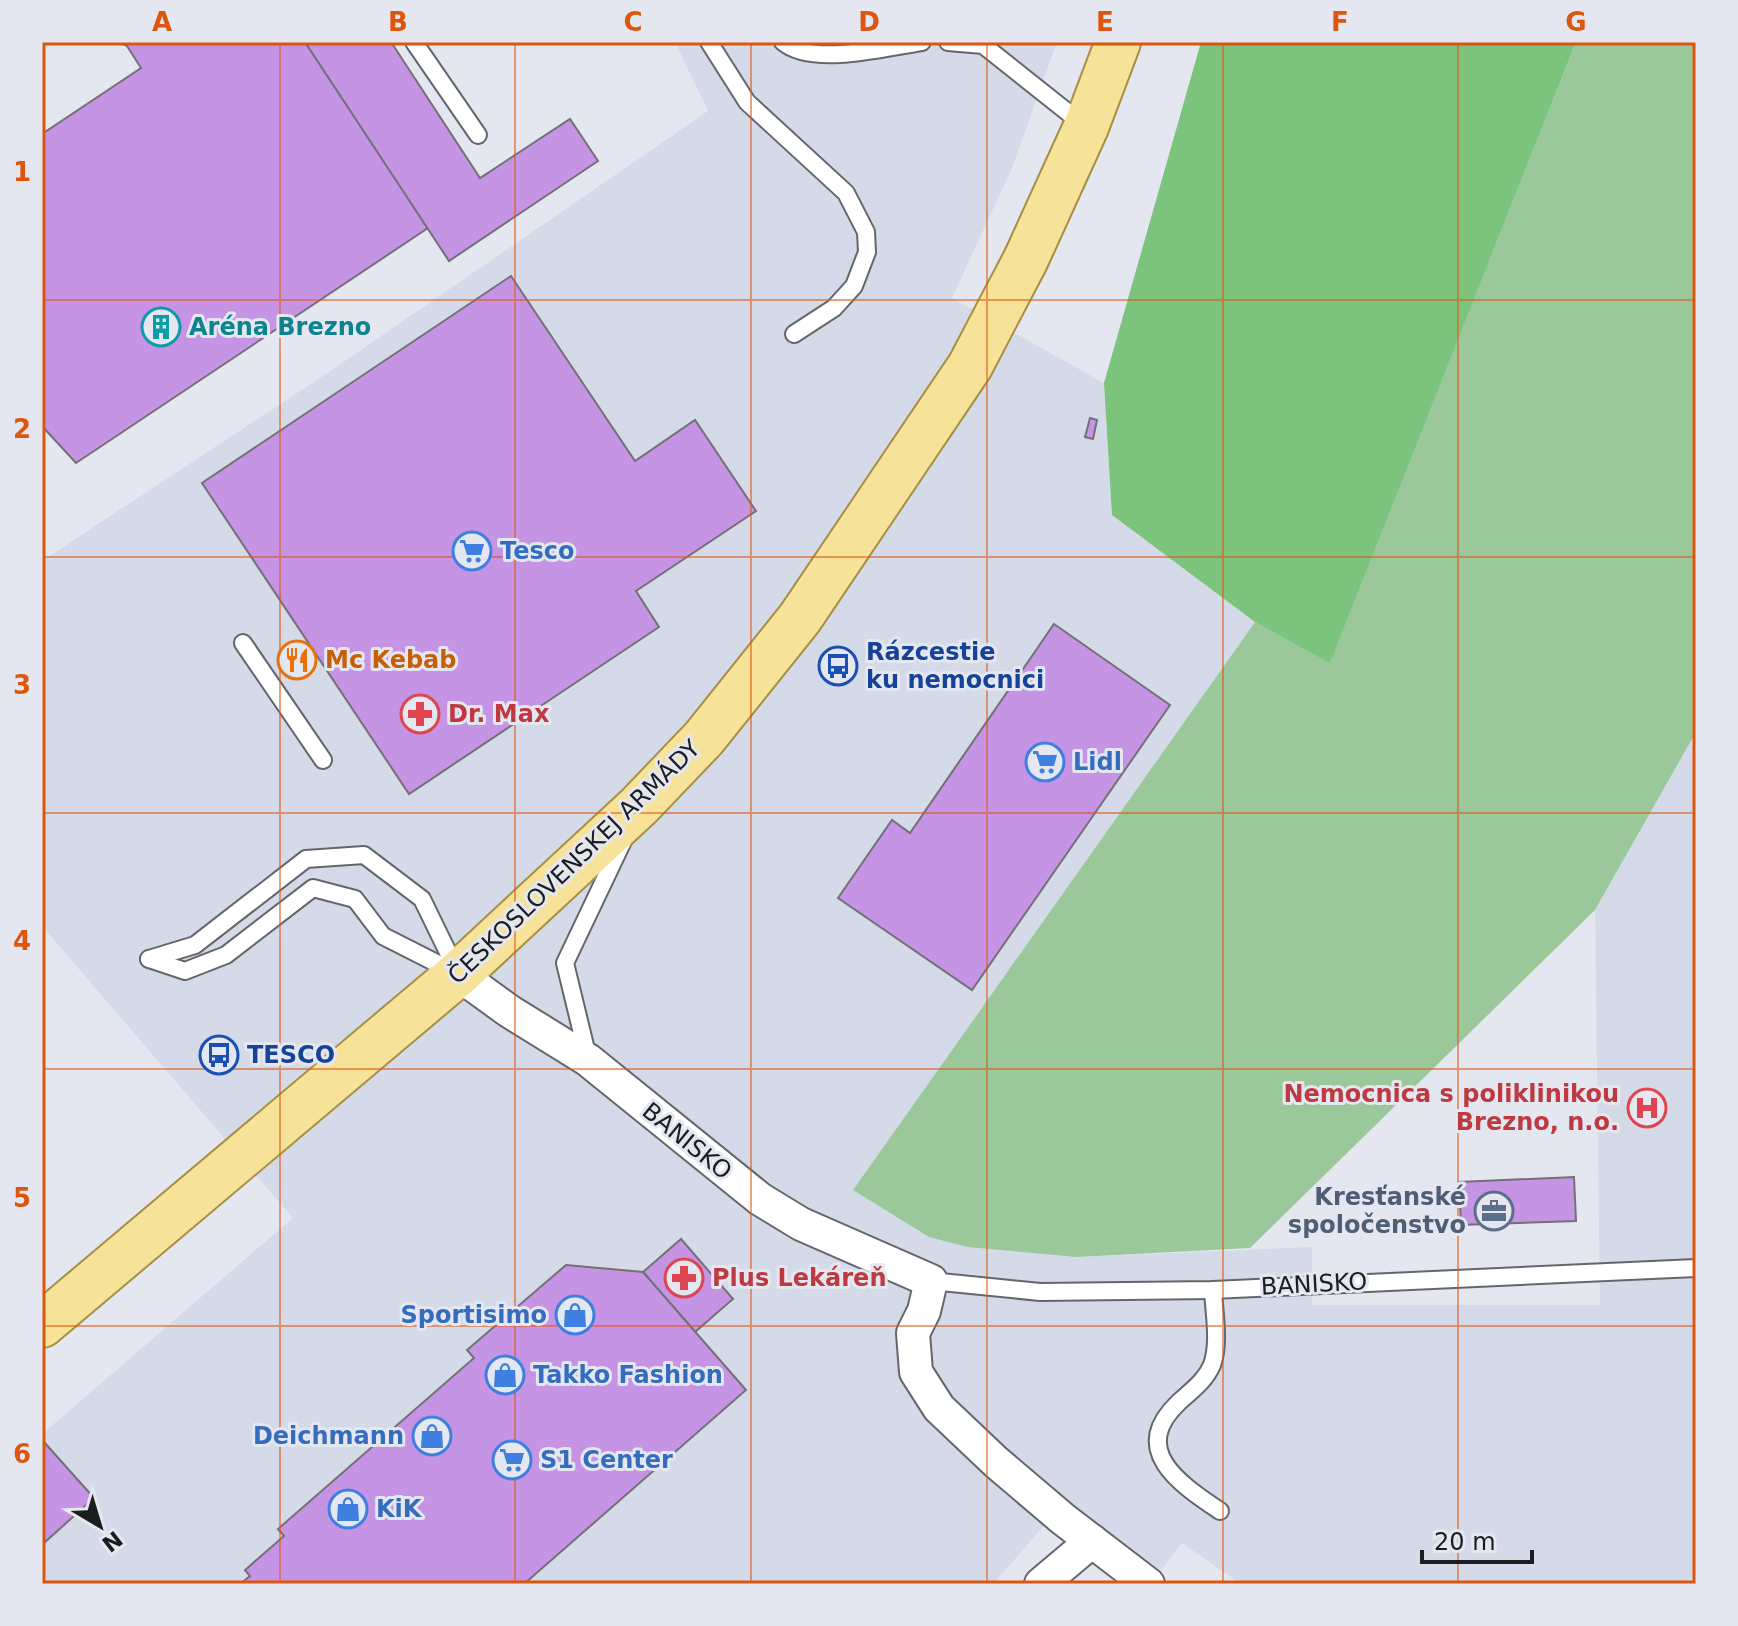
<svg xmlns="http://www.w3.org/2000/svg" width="1738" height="1626" viewBox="0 0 1738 1626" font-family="'DejaVu Sans',sans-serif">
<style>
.built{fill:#d5dae9}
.green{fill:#9bc89b}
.forest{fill:#7cc47d}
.building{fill:#c694e4;stroke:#747077;stroke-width:2}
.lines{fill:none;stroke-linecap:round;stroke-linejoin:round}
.lane-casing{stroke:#64666d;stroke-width:20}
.street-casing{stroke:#64666d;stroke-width:36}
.primary-casing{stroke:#a69043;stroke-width:48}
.lane{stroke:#fff;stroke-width:16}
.street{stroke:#fff;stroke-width:32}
.primary{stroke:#f7e29a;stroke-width:44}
.grid{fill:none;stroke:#de560d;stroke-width:2;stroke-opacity:0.55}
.labels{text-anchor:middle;stroke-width:6;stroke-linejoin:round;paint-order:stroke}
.culture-label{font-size:24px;font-weight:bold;fill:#0d838f;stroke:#e4e7ef;text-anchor:start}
.shop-label{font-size:24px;font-weight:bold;fill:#366cbe;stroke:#e4e7ef;text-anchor:start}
.transit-label{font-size:24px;font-weight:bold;fill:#164399;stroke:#e4e7ef;text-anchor:start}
.food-label{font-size:24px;font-weight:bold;fill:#c56008;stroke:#e4e7ef;text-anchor:start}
.health-label{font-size:24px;font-weight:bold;fill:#be3a42;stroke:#e4e7ef;text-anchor:start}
.street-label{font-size:24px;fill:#1c1d20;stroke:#e4e7ef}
.service-label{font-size:24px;font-weight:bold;fill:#4e5e75;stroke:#e4e7ef;text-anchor:end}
.neatline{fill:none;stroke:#de560d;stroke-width:3}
.grid-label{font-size:26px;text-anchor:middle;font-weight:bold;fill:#de560d}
</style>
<rect width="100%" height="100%" fill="#e4e7ef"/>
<path class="built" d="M675,42H1057L1012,168L952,298L1104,383L1112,515L1255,622L853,1190L1077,1257L1312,1247V1305H1600L1595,910L1696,732V1584H1241L1182,1543L1161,1570L1063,1504L993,1584H42V1434L293,1218L42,926V561L329,372L708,111Z"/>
<path class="green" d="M1576,42H1696V732L1595,910L1250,1248L1077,1257L968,1247L929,1237L853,1190L1255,622L1330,662Z"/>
<path class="forest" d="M1201,42H1576L1330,663L1255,622L1112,515L1104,383Z"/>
<g class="building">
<path d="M119,42H305L428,228L76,463L42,426V134L141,68L127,46Z"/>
<path d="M305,42H391L480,178L570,119L598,161L449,261Z"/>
<path d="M511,276L635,461L695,420L756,511L636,591L659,627L409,794L202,483Z"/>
<path d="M1090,418L1097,420L1093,439L1085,437Z"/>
<path d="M1054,624L1170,705L972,990L838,898L892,820L910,833Z"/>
<path d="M1574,1177L1576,1221L1461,1225L1459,1182Z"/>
<path d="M681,1239L733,1299L695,1332L643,1272Z"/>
<path d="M566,1265L643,1272L746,1390L524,1584H240L250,1576L245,1570L284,1536L278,1529L474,1358L467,1350Z"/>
<path d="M44,1442L94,1498L44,1543L42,1443Z"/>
</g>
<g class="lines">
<defs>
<g id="lane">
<path d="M414,42L478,135"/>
<path d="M709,42L747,102L846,193L866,232L867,252L854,286L834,308L794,334"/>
<path d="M783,42C812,67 886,47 922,42"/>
<path d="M948,42L983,45L1085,126"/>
<path d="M243,643L323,760"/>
<path d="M149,959L195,945L306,859L364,855L422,899L458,973"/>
<path d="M149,959L185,971L226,955L313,888L355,899L383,936L454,972"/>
<path d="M588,1058L565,963L623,841"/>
<path d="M931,1281L1040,1292L1213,1290L1696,1268"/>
<path d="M1213,1290C1214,1313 1220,1342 1212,1365C1205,1381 1192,1390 1179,1402C1128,1450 1180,1484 1220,1511"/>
</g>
<g id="street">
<path d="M458,974L509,1011L588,1060L760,1199L801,1224L931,1281L924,1311L913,1333L916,1372L939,1408L996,1462L1063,1519L1148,1584"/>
<path d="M1041,1584L1092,1541"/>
</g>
<path id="primary" d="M42,1325L458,974L639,806L704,738L800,618L970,366L1026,259L1086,127L1118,42"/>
</defs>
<use href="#lane" class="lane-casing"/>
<use href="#street" class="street-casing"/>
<use href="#primary" class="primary-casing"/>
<use href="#lane" class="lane"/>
<use href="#street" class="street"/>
<use href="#primary" class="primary"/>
</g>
<path class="grid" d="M280,42V1584M515,42V1584M751,42V1584M987,42V1584M1223,42V1584M1458,42V1584M42,300H1696M42,557H1696M42,813H1696M42,1069H1696M42,1326H1696"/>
<defs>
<symbol id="building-ring" viewBox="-11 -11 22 22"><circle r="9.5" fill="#e4e7ef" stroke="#0f9aa8" stroke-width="1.5"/><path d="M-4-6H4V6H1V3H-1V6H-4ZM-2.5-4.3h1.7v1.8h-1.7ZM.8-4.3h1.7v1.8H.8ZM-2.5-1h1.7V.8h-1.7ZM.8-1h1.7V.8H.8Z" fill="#0f9aa8"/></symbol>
<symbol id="supermarket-ring" viewBox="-11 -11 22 22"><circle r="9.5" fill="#e4e7ef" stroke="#3f7fe0" stroke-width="1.5"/><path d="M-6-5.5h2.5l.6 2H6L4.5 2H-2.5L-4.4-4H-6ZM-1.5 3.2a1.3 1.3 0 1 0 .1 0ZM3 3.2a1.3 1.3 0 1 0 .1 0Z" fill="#3f7fe0"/></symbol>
<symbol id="restaurant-ring" viewBox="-11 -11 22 22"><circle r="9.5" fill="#e4e7ef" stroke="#e8710a" stroke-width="1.5"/><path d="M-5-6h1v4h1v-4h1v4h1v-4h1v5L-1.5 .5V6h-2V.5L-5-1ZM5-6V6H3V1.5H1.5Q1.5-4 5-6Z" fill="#e8710a"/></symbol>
<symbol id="bus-ring" viewBox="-11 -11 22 22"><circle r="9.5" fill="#e4e7ef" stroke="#1a4fb4" stroke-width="1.5"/><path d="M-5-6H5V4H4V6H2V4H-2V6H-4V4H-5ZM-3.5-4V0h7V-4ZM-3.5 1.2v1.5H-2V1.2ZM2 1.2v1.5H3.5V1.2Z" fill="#1a4fb4"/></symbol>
<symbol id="pharmacy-ring" viewBox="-11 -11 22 22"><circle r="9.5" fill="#e4e7ef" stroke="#e0444e" stroke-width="1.5"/><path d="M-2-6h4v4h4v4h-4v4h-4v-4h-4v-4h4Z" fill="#e0444e"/></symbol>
<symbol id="hospital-ring" viewBox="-11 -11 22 22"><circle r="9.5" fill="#e4e7ef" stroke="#e0444e" stroke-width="1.5"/><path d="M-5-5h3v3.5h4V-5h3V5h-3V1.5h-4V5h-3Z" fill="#e0444e"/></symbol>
<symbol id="office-ring" viewBox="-11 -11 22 22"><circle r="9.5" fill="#e4e7ef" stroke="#5c6f8a" stroke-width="1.5"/><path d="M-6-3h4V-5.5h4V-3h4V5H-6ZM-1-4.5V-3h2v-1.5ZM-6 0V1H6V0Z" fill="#5c6f8a"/></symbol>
<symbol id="shop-ring" viewBox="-11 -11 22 22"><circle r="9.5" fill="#e4e7ef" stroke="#3f7fe0" stroke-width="1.5"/><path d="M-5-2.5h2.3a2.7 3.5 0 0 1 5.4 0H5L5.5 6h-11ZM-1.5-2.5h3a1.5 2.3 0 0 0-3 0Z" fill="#3f7fe0"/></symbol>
</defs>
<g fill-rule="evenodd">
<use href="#building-ring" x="139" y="305" width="44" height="44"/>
<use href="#supermarket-ring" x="450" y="529" width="44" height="44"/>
<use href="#restaurant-ring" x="275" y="638" width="44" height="44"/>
<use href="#bus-ring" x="816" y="644" width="44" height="44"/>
<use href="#pharmacy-ring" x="398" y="692" width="44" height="44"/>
<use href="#supermarket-ring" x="1023" y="740" width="44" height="44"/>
<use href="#bus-ring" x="197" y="1033" width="44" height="44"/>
<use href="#hospital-ring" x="1625" y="1086" width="44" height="44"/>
<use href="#office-ring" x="1472" y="1189" width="44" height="44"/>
<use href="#pharmacy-ring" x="662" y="1256" width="44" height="44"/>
<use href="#shop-ring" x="553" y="1293" width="44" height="44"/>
<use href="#shop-ring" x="483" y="1353" width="44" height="44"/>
<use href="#shop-ring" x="410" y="1414" width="44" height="44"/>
<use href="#supermarket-ring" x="490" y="1438" width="44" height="44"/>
<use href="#shop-ring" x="326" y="1487" width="44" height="44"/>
</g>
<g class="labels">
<g class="culture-label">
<text x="189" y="335">Aréna Brezno</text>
</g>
<g class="shop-label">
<text x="500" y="559">Tesco</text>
<text x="1073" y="770">Lidl</text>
<text x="547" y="1323" text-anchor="end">Sportisimo</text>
<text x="533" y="1383">Takko Fashion</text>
<text x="404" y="1444" text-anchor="end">Deichmann</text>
<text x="540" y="1468">S1 Center</text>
<text x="376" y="1517">KiK</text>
</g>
<g class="transit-label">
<text x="866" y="660">Rázcestie<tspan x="866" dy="28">ku nemocnici</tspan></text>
<text x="247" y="1063">TESCO</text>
</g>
<g class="food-label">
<text x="325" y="668">Mc Kebab</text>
</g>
<g class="health-label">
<text x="448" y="722">Dr. Max</text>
<text x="1619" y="1102" text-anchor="end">Nemocnica s poliklinikou<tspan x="1619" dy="28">Brezno, n.o.</tspan></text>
<text x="712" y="1286">Plus Lekáreň</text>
</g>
<g class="street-label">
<text transform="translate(574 862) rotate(-44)" y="8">ČESKOSLOVENSKEJ ARMÁDY</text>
<text transform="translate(687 1141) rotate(39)" y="8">BANISKO</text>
<text transform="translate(1314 1284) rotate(-3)" y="8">BANISKO</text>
</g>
<g class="service-label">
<text x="1466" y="1205">Kresťanské<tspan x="1466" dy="28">spoločenstvo</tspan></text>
</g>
</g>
<rect width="1738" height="1626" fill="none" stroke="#e4e7ef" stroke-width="88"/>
<g transform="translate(100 1526) rotate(142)" stroke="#e4e7ef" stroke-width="6" paint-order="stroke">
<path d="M0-6L14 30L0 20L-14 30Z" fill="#1c1d20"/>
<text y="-12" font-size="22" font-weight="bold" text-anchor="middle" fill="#1c1d20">N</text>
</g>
<path d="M1422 1550v12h110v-12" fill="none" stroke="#1c1d20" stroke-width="4"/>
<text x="1434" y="1550" font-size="24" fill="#1c1d20" stroke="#e4e7ef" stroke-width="6" paint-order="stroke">20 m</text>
<rect x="44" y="44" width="1650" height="1538" class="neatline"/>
<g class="grid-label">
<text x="162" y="31">A</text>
<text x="398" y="31">B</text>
<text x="633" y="31">C</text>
<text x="869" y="31">D</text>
<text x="1105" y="31">E</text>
<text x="1340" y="31">F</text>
<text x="1576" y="31">G</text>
<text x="22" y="181">1</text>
<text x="22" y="438">2</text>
<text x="22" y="694">3</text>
<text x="22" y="950">4</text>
<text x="22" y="1207">5</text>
<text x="22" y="1463">6</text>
</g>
</svg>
